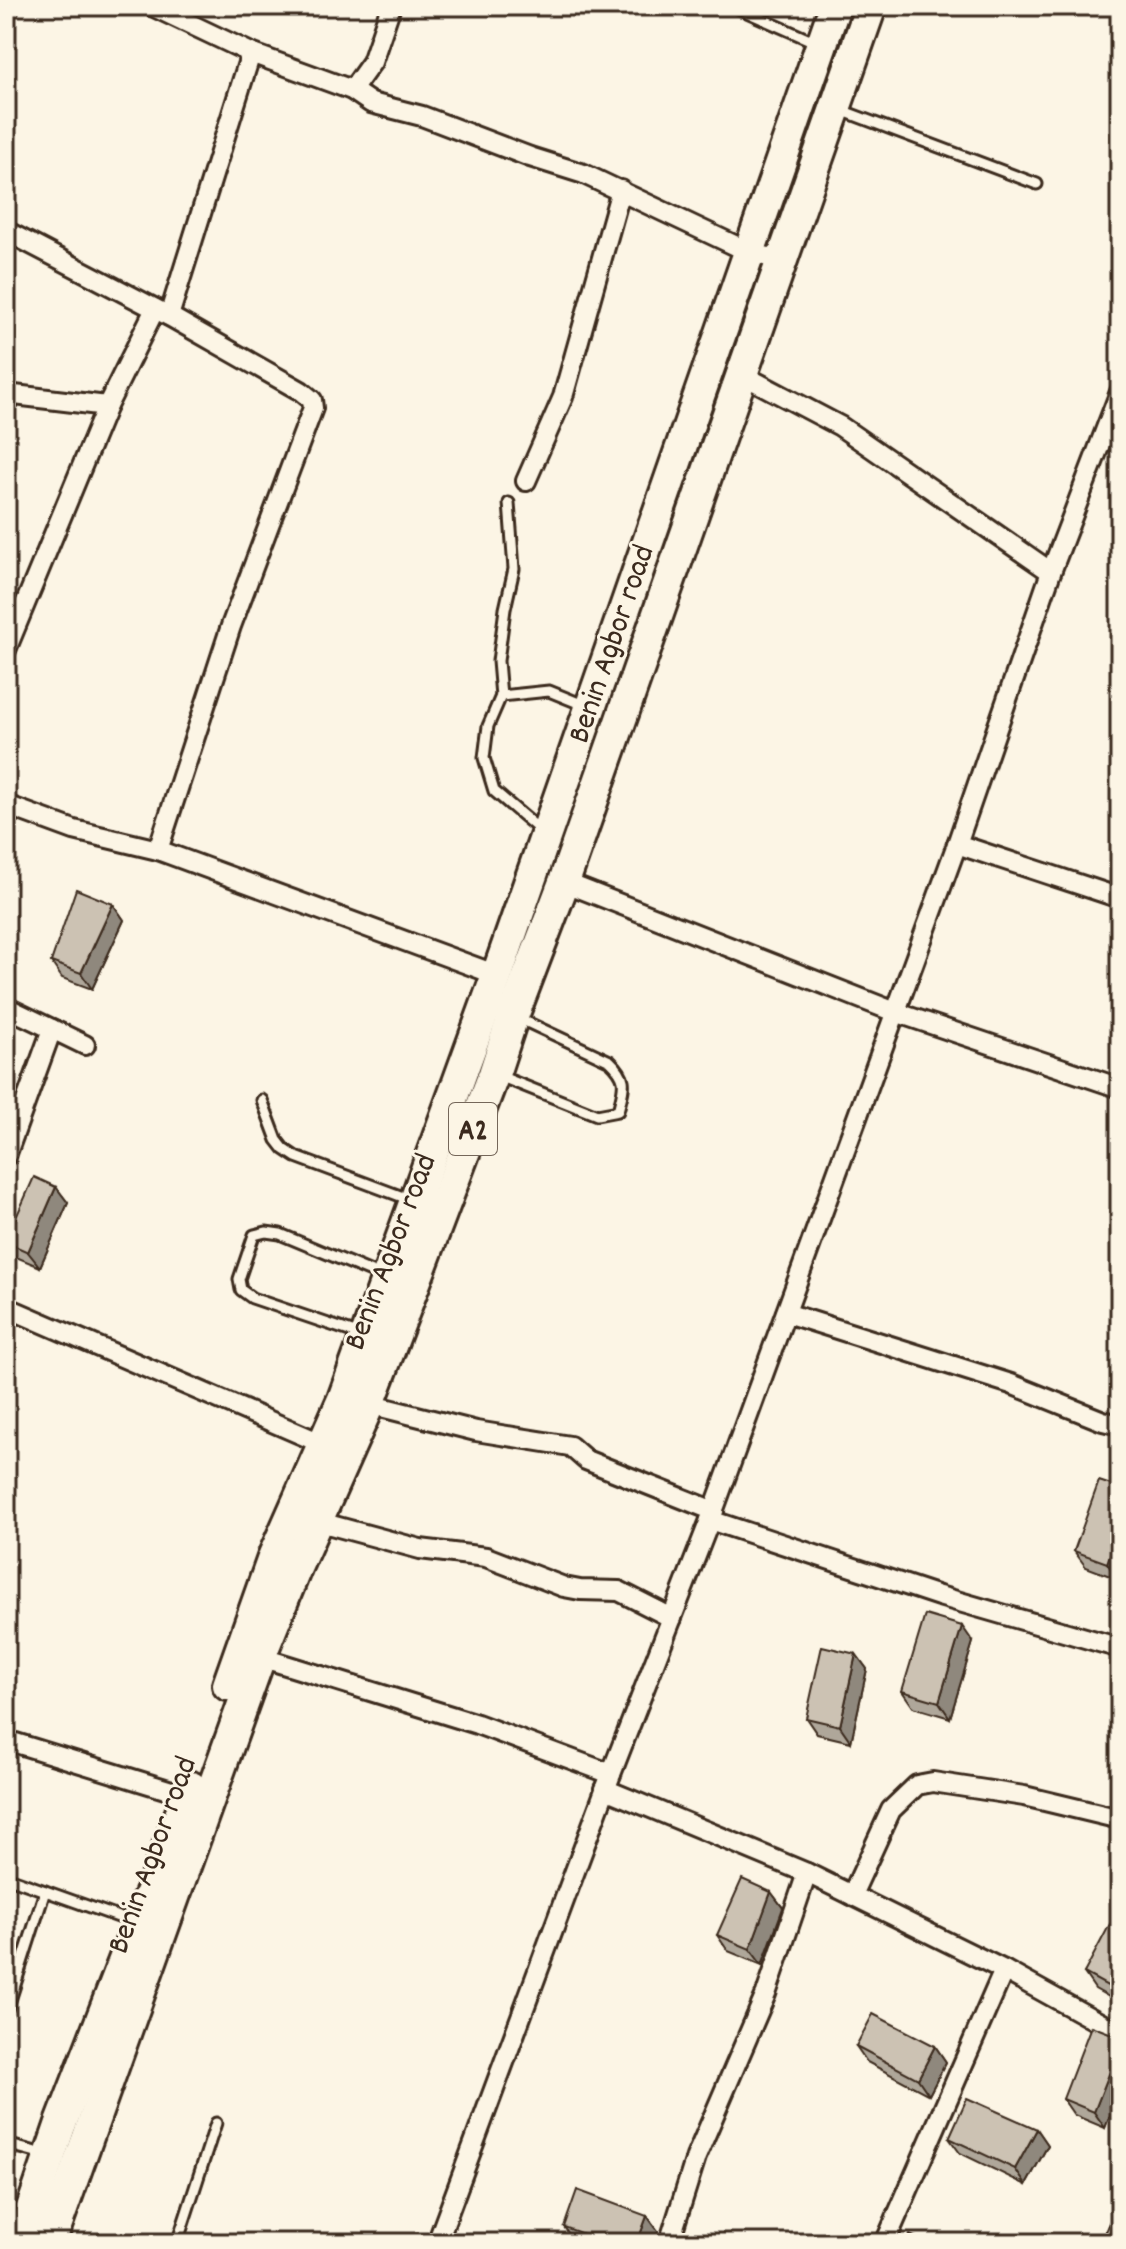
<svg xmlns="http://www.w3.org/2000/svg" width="1126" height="2249" viewBox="0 0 1126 2249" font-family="Dekko,sans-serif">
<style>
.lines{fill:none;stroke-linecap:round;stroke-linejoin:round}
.service-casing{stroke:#3b2a1e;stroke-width:15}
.minor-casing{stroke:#3b2a1e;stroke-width:24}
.trunk-casing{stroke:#3b2a1e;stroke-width:36}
.service{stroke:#fcf5e5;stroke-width:9}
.minor{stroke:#fcf5e5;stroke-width:18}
.trunk{stroke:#fcf5e5;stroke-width:30}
.wall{fill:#afa79a;stroke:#3b2a1e;stroke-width:2}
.shaded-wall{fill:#8f887d;stroke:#3b2a1e;stroke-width:2}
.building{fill:#ccc2b3;stroke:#3b2a1e;stroke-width:2}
.labels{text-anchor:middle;stroke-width:6;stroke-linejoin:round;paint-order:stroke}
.shield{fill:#fcf5e5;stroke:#75675a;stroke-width:2}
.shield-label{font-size:30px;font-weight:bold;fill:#3b2a1e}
.street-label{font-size:32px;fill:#3b2a1e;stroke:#fcf5e5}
</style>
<rect width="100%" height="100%" fill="#fcf5e5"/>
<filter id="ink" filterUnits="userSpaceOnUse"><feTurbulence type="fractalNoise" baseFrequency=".0125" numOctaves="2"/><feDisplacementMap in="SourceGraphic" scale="16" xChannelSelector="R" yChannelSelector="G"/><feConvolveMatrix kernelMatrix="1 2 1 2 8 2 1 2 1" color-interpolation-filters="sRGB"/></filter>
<g filter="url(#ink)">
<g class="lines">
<defs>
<g id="service">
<path d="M733,6L819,44"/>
<path d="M838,109L1037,184"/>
<path d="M501,696L498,661L505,609L514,569L509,503"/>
<path d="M541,831L494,791L484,758L488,726L501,696L549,691L586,706"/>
<path d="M497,1075L597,1115L618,1111C624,1086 629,1079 610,1061L516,1017"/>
<path d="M262,1100L277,1140L284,1149L296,1157L411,1200"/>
<path d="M361,1335L252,1298L241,1290L239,1279L254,1235L266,1232L280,1234L383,1277"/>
<path d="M6,1877L135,1923"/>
<path d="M6,2013L45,1891"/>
<path d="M6,2144L47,2155"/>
<path d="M177,2243L216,2123"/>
</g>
<g id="minor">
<path d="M152,6L251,53L352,90L371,103L422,116L530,157L584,174L751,253L782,260"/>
<path d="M6,12L9,6"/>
<path d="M352,90L372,62L391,6"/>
<path d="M6,231L169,316L301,391L312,400L313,408L231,626L158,850"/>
<path d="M169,316L251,53"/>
<path d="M741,374L840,426L1051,572"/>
<path d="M6,394L107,406"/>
<path d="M526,481L563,397L621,190"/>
<path d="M6,650L107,406L155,309"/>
<path d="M6,805L74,830L158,850L497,975"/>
<path d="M957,844L1120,898"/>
<path d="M564,882L895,1012L1120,1088"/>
<path d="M6,1007L52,1029"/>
<path d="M6,1156L52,1029L85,1045"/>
<path d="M6,1307L323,1444"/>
<path d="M786,1313L1011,1384L1103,1421L1120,1425"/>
<path d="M369,1404L476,1431L570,1446L586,1460L714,1511"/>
<path d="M710,1520L939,1596L1120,1648"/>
<path d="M316,1521L420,1549L486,1557L564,1587L580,1590L619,1591L672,1618"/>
<path d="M260,1657L477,1724L611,1774"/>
<path d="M6,1740L188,1796"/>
<path d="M605,1789L807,1873L1004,1970L1120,2034"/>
<path d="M852,1895L891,1810L917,1785L933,1782L1024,1796L1120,1819"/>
<path d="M437,2243L611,1774L710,1520L957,844L1051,572L1120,392"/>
<path d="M669,2243L696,2157L766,1994L807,1873"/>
<path d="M885,2243L1004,1970"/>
<path d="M1112,2243L1120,2225"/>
</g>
<g id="trunk">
<path d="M228,1685L274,1555L343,1399L497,975L835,6"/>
<path d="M20,2243L60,2126L191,1787"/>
<path d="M50,2243L260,1657L296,1568L369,1404L494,1074L513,1016L564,882L871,6"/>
</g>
</defs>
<use href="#service" class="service-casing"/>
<use href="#minor" class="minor-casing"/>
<use href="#trunk" class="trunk-casing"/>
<use href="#service" class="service"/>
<use href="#minor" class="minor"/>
<use href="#trunk" class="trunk"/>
</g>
<g class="wall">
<path d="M113,904L124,920L92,989L62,978L51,962Z"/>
<path d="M56,1187L68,1203L40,1267L16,1257L6,1242V1240Z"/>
<path d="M1120,1488L1118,1579L1086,1567L1074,1551Z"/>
<path d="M973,1642L950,1718L913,1707L902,1691Z"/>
<path d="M856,1654L867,1669L851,1742L817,1734L806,1718Z"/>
<path d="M771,1892L783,1908L762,1965L728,1951L717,1935Z"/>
<path d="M1120,1929V2003L1095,1989L1084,1973Z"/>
<path d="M1120,2037V2090L1105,2128L1074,2115L1063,2099Z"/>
<path d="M856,2046H935L946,2062L929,2095L867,2062Z"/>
<path d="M1037,2129L1048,2145L1026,2185L960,2153L949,2138Z"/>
<path d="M647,2216L658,2231L654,2243H575L564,2227Z"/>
</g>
<g class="shaded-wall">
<path d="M113,904L124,920L92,989L81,973Z"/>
<path d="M56,1187L68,1203L40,1267L28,1252Z"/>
<path d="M1120,1527V1574L1118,1579L1107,1563Z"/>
<path d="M962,1626L973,1642L950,1718L939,1702Z"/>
<path d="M856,1654L867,1669L851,1742L840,1726Z"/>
<path d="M771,1892L783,1908L762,1965L750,1949Z"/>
<path d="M1120,1976V1999L1113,1989Z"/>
<path d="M935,2046L946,2062L929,2095L918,2079Z"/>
<path d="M1120,2046V2090L1105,2128L1094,2112Z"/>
<path d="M1037,2129L1048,2145L1026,2185L1015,2169Z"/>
<path d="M647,2216L658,2231L654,2243H637Z"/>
</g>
<g class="building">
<path d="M76,889L113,904L81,973L51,962Z"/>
<path d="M34,1177L56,1187L28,1252L6,1242V1240Z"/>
<path d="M1099,1481L1120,1488V1527L1107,1563L1074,1551Z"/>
<path d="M925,1615L962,1626L939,1702L902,1691Z"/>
<path d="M822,1646L856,1654L840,1726L806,1718Z"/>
<path d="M742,1879L771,1892L750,1949L717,1935Z"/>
<path d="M1110,1924L1120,1929V1976L1113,1989L1084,1973Z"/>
<path d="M873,2014L935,2046L918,2079L856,2046Z"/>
<path d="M1091,2026L1120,2037V2046L1094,2112L1063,2099Z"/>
<path d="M967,2098L1037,2129L1015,2169L949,2138Z"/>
<path d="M577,2190L647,2216L637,2243H608L564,2227Z"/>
<path d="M910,2235L928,2243H906Z"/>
</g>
</g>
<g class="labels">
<rect class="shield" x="449" y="1103" width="48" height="52" rx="6"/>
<g class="shield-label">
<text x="473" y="1139">A2</text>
</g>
<g class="street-label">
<text transform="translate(609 643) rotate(-71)" y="11">Benin Agbor road</text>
<text transform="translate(388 1251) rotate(-69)" y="11">Benin Agbor road</text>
<text transform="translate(150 1854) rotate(-70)" y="11">Benin Agbor road</text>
</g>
</g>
<rect width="1126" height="2249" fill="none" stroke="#fcf5e5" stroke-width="32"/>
<rect x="16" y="16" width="1094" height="2217" fill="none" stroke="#3b2a1e" stroke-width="3" filter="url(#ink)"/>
</svg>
